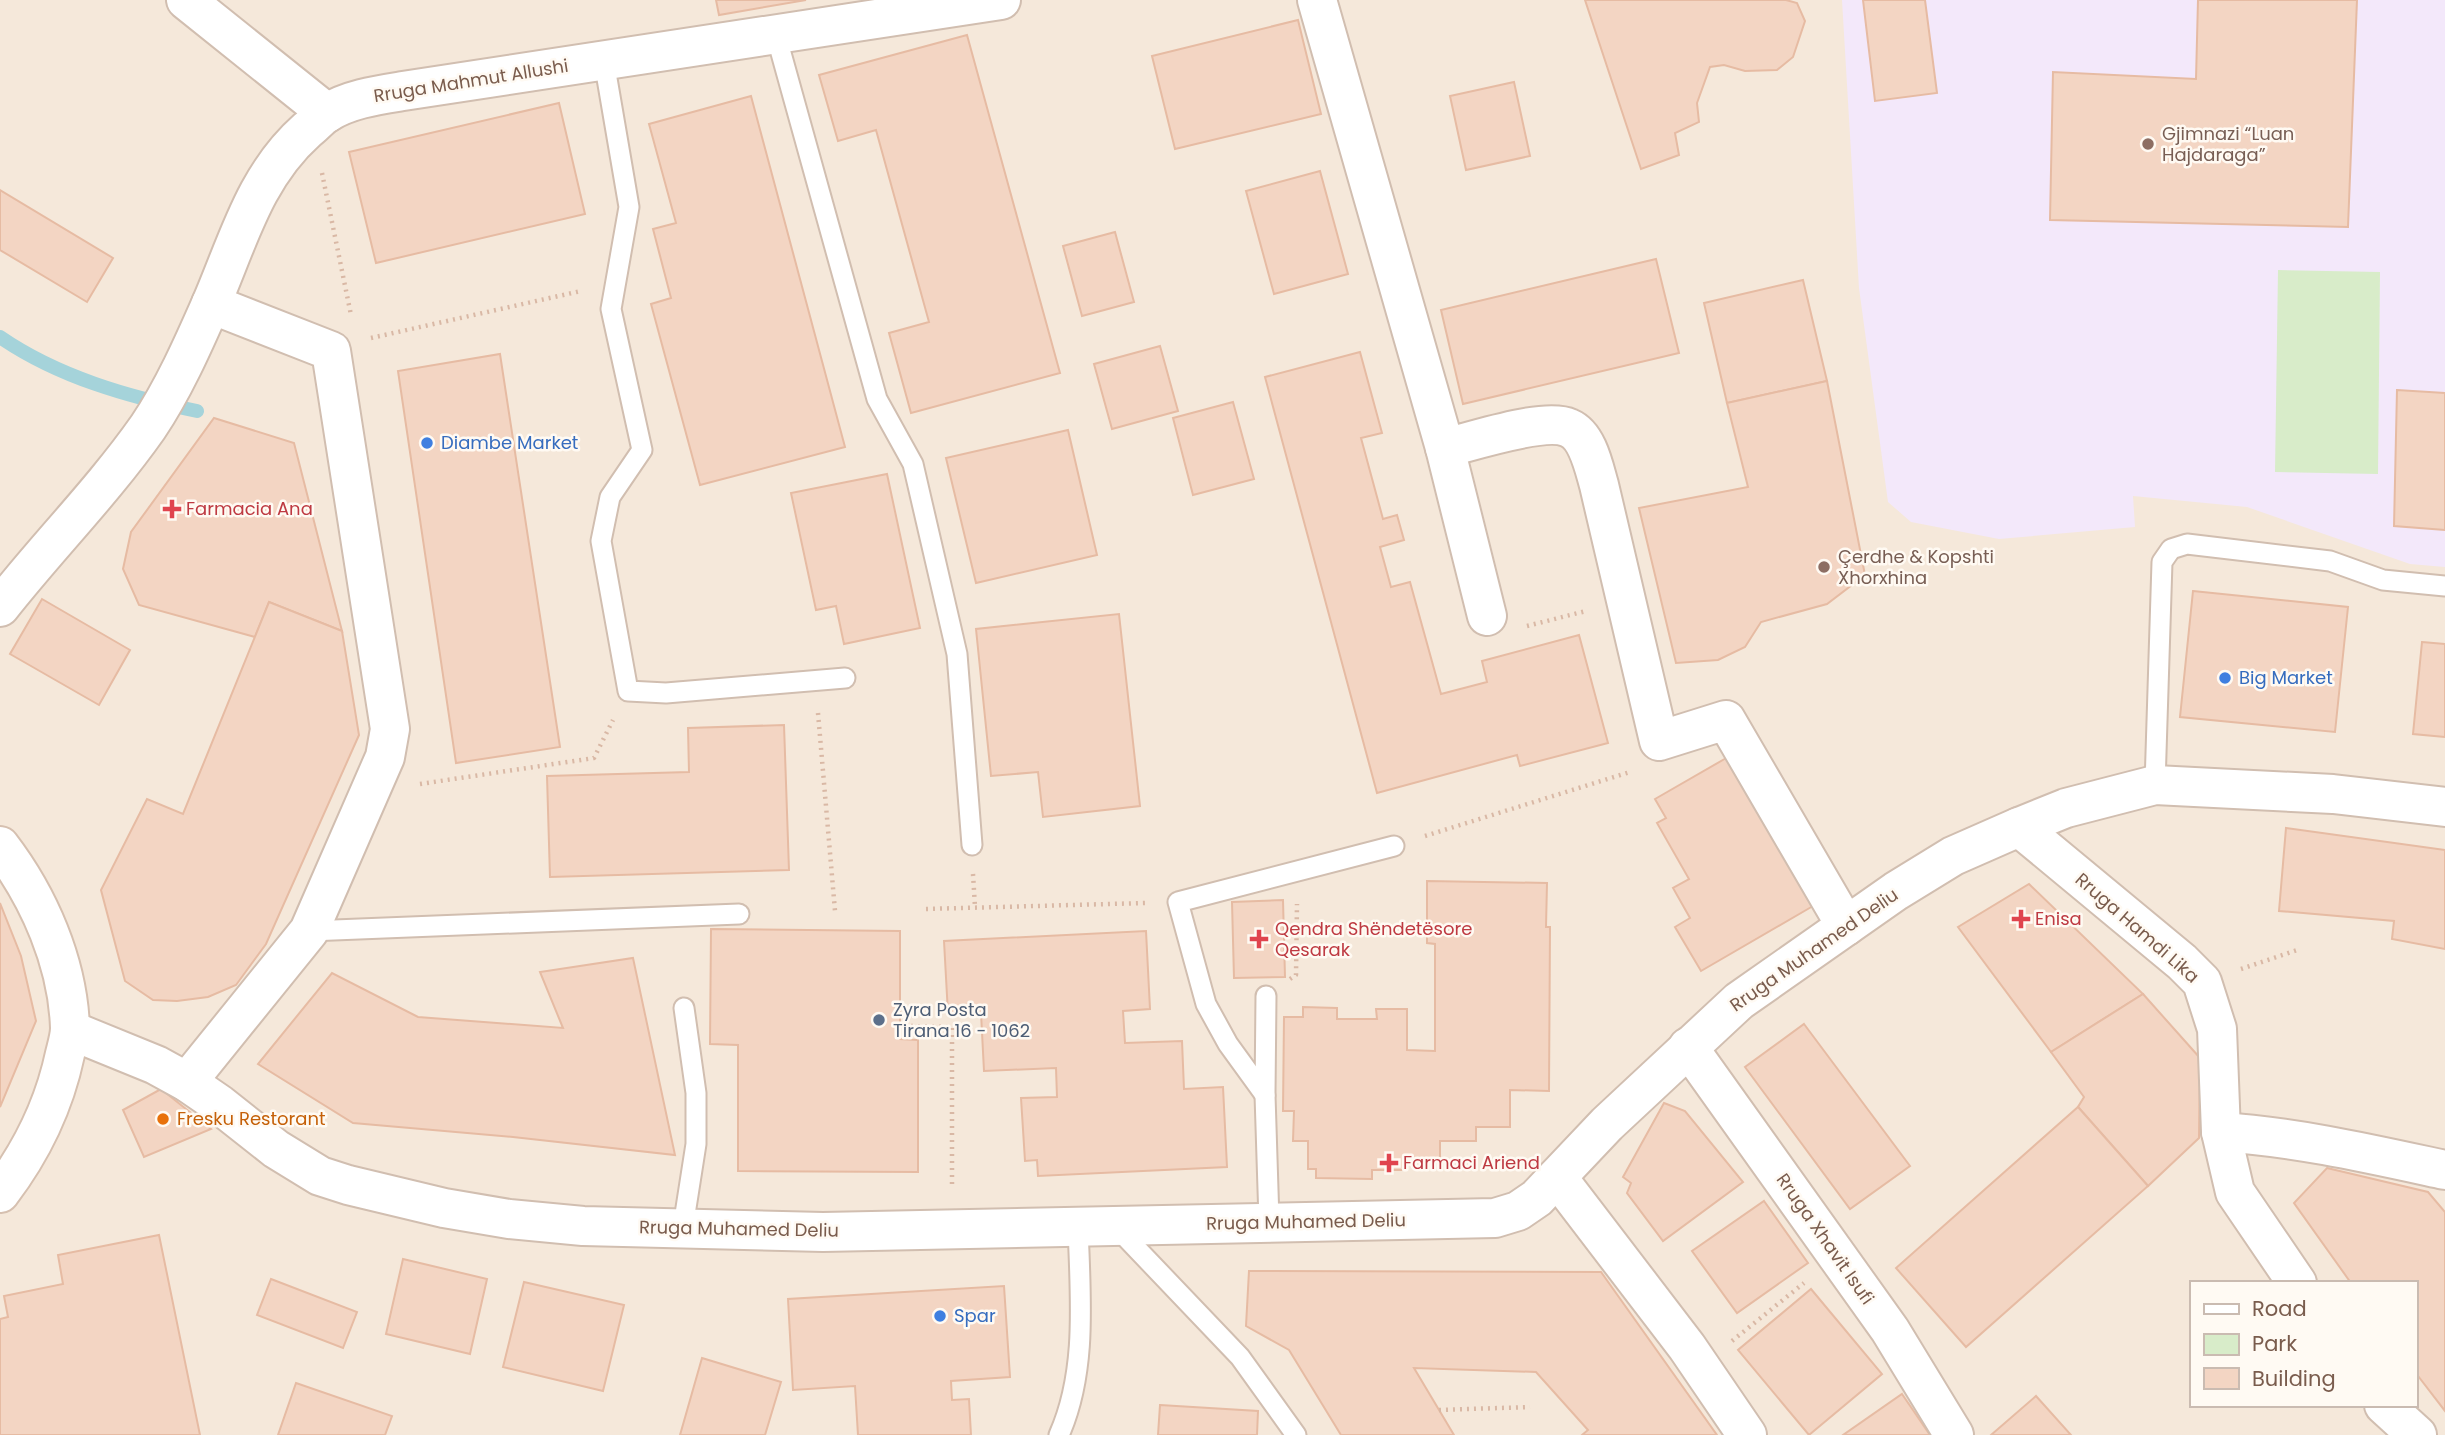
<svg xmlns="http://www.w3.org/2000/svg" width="2445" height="1435" viewBox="0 0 2445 1435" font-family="Poppins,sans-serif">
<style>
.residential{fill:#f5e8da;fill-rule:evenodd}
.education{fill:#f3e8fa}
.green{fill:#d8ecc9}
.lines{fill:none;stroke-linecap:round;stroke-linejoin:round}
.stream{stroke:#a5d3da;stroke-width:14}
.building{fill:#f3d5c3;stroke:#e6bba3;stroke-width:2}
.service-casing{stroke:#d1beb0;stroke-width:23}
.minor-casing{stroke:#d1beb0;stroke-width:42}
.tertiary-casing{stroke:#d1beb0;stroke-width:42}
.secondary-casing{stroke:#d6c0b0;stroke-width:42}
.path{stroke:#d9b8a5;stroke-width:4.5;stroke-dasharray:2 5;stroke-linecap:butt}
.service{stroke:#fff;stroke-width:19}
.minor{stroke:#fff;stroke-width:38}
.tertiary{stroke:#fff;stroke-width:38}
.secondary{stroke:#fff;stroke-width:38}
.education-dot{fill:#8d6e63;stroke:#fffaf3;stroke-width:2.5}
.shop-dot{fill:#3f7fe0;stroke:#fffaf3;stroke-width:2.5}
.health-dot{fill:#e0444e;stroke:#fffaf3;stroke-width:2.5}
.service-dot{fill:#5c6f8a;stroke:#fffaf3;stroke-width:2.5}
.food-dot{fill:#e8710a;stroke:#fffaf3;stroke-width:2.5}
.labels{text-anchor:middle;stroke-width:5;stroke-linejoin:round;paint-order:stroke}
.street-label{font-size:18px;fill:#7a5c4d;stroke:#fffaf3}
.education-label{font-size:18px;fill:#785e54;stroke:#fffaf3;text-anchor:start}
.shop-label{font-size:18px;fill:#366cbe;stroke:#fffaf3;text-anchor:start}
.health-label{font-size:18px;fill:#be3a42;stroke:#fffaf3;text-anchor:start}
.service-label{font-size:18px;fill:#4e5e75;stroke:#fffaf3;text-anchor:start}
.food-label{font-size:18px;fill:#c56008;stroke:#fffaf3;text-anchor:start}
</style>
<rect width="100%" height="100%" fill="#fdf6ec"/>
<path class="residential" d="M0,0H2445V1435H0ZM2191,1283H2415V1405H2191Z"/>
<path class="education" d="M1842,0H2445V567L2410,564L2247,507L2133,496L2135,527L1999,539L1911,522L1888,502L1859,288Z"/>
<path class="green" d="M2278,270L2380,272L2378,474L2275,472Z"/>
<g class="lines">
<path class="stream" d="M0,337C58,377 129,397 197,411"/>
</g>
<g class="building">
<path d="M716,0H806L719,15Z"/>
<path d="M1585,0H1786L1797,3L1805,21L1793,57L1777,70L1745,71L1724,65L1710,67L1697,103L1699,122L1675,133L1679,155L1641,169Z"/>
<path d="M1863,0H1925L1937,93L1875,101Z"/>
<path d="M2198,0H2357L2348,227L2050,220L2053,72L2196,79Z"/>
<path d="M1298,20L1321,114L1175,149L1152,56Z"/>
<path d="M967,35L1060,373L911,413L889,333L929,322L876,130L838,141L819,75Z"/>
<path d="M1514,82L1530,156L1466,170L1450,96Z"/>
<path d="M751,96L845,447L700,485L651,304L671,298L653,229L676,223L649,124Z"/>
<path d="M559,103L585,214L376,263L349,152Z"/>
<path d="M1320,171L1348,274L1274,294L1246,191Z"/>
<path d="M0,190L113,258L87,302L0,250Z"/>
<path d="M1115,232L1134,302L1082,316L1063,246Z"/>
<path d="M1656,259L1679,353L1463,404L1441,310Z"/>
<path d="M1803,280L1827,381L1727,403L1704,303Z"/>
<path d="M1160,346L1178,411L1112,429L1094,364Z"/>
<path d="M1360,352L1382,433L1361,438L1383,519L1397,515L1404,540L1380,547L1391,587L1410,582L1441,694L1487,682L1482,661L1579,635L1608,743L1520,766L1517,755L1377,793L1265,377Z"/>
<path d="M500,354L560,747L456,763L398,371Z"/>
<path d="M1827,381L1865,575L1827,604L1761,622L1745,647L1718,660L1676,663L1639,508L1748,487L1727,403Z"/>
<path d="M2397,390L2445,393V530L2394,526Z"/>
<path d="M1233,402L1254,479L1193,495L1173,418Z"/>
<path d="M214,418L294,443L342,631L269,602L255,637L139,605L123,569L131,532Z"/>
<path d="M1068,430L1097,555L976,583L946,458Z"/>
<path d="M887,474L920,628L844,644L836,606L816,610L791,493Z"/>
<path d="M2193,591L2348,607L2335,732L2180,717Z"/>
<path d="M42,599L130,650L99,705L10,654Z"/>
<path d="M269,602L342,631L359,735L266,944L236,985L208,997L177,1001L153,1000L125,981L101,890L147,799L183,814Z"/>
<path d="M1119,614L1140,806L1043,817L1038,772L991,776L976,629Z"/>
<path d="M2422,642L2445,644V737L2413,734Z"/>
<path d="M784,725L789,870L550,877L547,776L689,772L688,728Z"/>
<path d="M1728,757L1813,906L1701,971L1675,927L1690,918L1673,888L1689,879L1657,823L1666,818L1655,799Z"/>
<path d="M2286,828L2445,850V949L2392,939L2394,921L2279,911Z"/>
<path d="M1427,881L1547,883L1546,927H1550L1549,1091L1510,1090V1127H1476V1141H1440V1161L1406,1160V1170H1372V1179L1316,1178V1169H1308V1141H1293L1294,1111H1283L1284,1017H1303V1007L1337,1008V1019H1377L1376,1009H1407V1050L1435,1051V944L1427,943Z"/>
<path d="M2029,884L2143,994L2051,1052L1958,927Z"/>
<path d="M1283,900L1285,977L1234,978L1232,902Z"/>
<path d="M0,903L21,956L36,1021L0,1107Z"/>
<path d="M711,929L900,931V1039L918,1040V1172L738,1171V1045L710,1044Z"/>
<path d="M1146,931L1150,1009L1123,1011L1125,1043L1182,1041L1184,1089L1223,1087L1227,1167L1038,1176L1037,1160L1025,1161L1021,1098L1057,1097L1056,1068L984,1071L981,1013L948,1014L944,941Z"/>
<path d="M633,958L675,1155L513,1137L353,1123L258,1064L332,973L418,1017L563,1028L540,972Z"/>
<path d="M2143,994L2200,1058L2199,1138L2148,1186L2078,1107L2084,1097L2051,1052Z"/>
<path d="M1804,1024L1910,1166L1850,1209L1745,1067Z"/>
<path d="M161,1089L211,1129L144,1157L123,1110Z"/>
<path d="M1664,1103L1685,1111L1743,1182L1663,1241L1627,1193L1631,1183L1623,1177Z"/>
<path d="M2078,1107L2148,1186L1966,1347L1896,1268Z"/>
<path d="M2327,1168L2428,1192L2445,1212V1411L2415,1372V1283H2351L2294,1203Z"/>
<path d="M1764,1201L1808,1263L1737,1313L1692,1251Z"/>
<path d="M159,1235L200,1435H0V1319L8,1317L4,1296L63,1284L58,1255Z"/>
<path d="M403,1259L487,1279L470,1354L386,1334Z"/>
<path d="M1249,1271L1601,1272L1717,1435H1582L1588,1430L1536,1372L1414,1368L1454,1435H1341L1289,1350L1246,1326Z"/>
<path d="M271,1279L357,1312L343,1348L257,1315Z"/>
<path d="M524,1282L624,1305L603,1391L503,1367Z"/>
<path d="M1004,1286L1010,1377L951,1381L952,1400L969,1399L971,1435H858L855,1386L793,1390L788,1299Z"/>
<path d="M1811,1289L1882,1374L1809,1435L1738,1350Z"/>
<path d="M702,1358L781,1382L765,1435H680Z"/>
<path d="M296,1383L392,1416L385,1435H278Z"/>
<path d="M1902,1394L1930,1435H1843Z"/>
<path d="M2036,1396L2071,1435H1991Z"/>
<path d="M1160,1405L1258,1411L1257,1435H1158Z"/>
</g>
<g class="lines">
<defs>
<g id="service">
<path d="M776,35L877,399L913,464L957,654L972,845"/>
<path d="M604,61L629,207L611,309L642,450L610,497L601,541L628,691L666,693L845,678"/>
<path d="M2155,785L2162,562L2171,549L2187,544L2330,561L2383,580L2445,586"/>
<path d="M309,931L739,914"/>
<path d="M1266,996L1265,1095L1269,1221"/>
<path d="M1265,1095L1228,1044L1206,1004L1178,902L1394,846"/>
<path d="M683,1227L696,1144V1093L684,1008"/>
<path d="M1116,1227L1240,1357L1296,1435"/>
<path d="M1059,1435C1088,1370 1080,1294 1078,1225"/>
</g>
<g id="minor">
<path d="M1317,0L1445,448C1473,441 1545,417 1569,428C1588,436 1594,468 1599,485L1659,741L1726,720L1846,926"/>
<path d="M1445,448L1487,616"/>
<path d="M2019,827L2182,962L2202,982L2217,1029L2221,1132L2235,1192L2297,1283"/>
<path d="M1688,1047L1890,1330L1954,1435"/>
<path d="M187,1082L309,931L385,757L390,729L331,351L211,304"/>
<path d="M2221,1132C2297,1137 2371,1154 2445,1170"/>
<path d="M1557,1177L1687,1347L1747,1435"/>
<path d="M2384,1405L2417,1435"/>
</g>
<g id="tertiary">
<path d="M186,0L327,113"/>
<path d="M0,607C48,546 103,491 148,427C173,390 193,345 211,304C238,242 254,177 307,130C314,125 320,117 327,113C349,99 378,95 403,91L1001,0"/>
<path d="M70,1030L156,1065L187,1082L219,1104L276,1149L320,1176L348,1185L444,1208L509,1219L583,1226L823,1232L1495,1218L1518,1211L1537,1198L1607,1124L1739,1001L1896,891L1953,856L2019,827L2066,808L2155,785L2333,794L2445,807"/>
</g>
<path id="secondary" d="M0,846C39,897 68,963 70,1028C70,1036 67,1046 65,1054C54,1106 32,1151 0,1193"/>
</defs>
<use href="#service" class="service-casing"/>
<use href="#minor" class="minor-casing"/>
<use href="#tertiary" class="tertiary-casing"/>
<use href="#secondary" class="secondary-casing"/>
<g class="path">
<path d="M322,173L351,315"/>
<path d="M371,338L581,291"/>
<path d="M1527,626L1586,611"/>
<path d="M818,713L835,911"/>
<path d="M420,784L594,758L613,720"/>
<path d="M1425,836L1630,772"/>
<path d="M973,874L975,907"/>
<path d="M926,909L1145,903"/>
<path d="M2241,969L2300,949"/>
<path d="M1290,979L1296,975L1297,904"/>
<path d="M911,1026L952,1027V1188"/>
<path d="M1732,1341L1804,1283"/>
<path d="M1439,1410L1530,1407"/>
</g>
<use href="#service" class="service"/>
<use href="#minor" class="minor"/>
<use href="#tertiary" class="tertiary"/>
<use href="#secondary" class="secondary"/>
</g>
<g class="education-dot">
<circle cx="2148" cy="144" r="7"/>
<circle cx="1824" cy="567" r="7"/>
</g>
<g class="shop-dot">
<circle cx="427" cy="443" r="7"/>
<circle cx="2225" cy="678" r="7"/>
<circle cx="940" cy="1316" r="7"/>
</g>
<g class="health-dot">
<path d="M168.5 498.5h7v7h7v7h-7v7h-7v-7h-7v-7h7z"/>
<path d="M2017.5 908.5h7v7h7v7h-7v7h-7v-7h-7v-7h7z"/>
<path d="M1255.5 928.5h7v7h7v7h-7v7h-7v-7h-7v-7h7z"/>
<path d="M1385.5 1152.5h7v7h7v7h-7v7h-7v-7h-7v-7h7z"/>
</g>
<circle class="service-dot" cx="879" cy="1020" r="7"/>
<circle class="food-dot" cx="163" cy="1119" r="7"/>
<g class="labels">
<g class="street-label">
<text transform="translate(471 81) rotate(-9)" y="6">Rruga Mahmut Allushi</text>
<text transform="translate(2137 928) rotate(41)" y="6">Rruga Hamdi Lika</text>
<text transform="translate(1814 950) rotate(-35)" y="6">Rruga Muhamed Deliu</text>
<text transform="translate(1306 1222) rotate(-1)" y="6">Rruga Muhamed Deliu</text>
<text transform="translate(739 1229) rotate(1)" y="6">Rruga Muhamed Deliu</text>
<text transform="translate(1825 1239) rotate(55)" y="6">Rruga Xhavit Isufi</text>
</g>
<g class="education-label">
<text x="2162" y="140">Gjimnazi “Luan<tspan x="2162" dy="21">Hajdaraga”</tspan></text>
<text x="1838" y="563">Çerdhe &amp; Kopshti<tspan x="1838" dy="21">Xhorxhina</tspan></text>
</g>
<g class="shop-label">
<text x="441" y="449">Diambe Market</text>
<text x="2239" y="684">Big Market</text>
<text x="954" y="1322">Spar</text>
</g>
<g class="health-label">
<text x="186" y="515">Farmacia Ana</text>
<text x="2035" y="925">Enisa</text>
<text x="1275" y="935">Qendra Shëndetësore<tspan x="1275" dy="21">Qesarak</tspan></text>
<text x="1403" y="1169">Farmaci Ariend</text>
</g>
<g class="service-label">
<text x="893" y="1016">Zyra Posta<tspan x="893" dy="21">Tirana 16 - 1062</tspan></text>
</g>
<g class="food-label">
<text x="177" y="1125">Fresku Restorant</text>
</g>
</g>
<rect x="2190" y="1281" width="228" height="126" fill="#fffaf3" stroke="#cabbb1" stroke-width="2"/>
<rect x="2204" y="1304" width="35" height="10" fill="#ffffff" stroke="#cabbb1" stroke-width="2"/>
<text x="2252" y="1316" font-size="21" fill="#7a5c4d">Road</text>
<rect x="2204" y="1334" width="35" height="21" fill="#d8ecc9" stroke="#cabbb1" stroke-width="2"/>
<text x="2252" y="1351" font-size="21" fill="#7a5c4d">Park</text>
<rect x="2204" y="1368" width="35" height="21" fill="#f3d5c3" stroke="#cabbb1" stroke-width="2"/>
<text x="2252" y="1386" font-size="21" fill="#7a5c4d">Building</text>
</svg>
